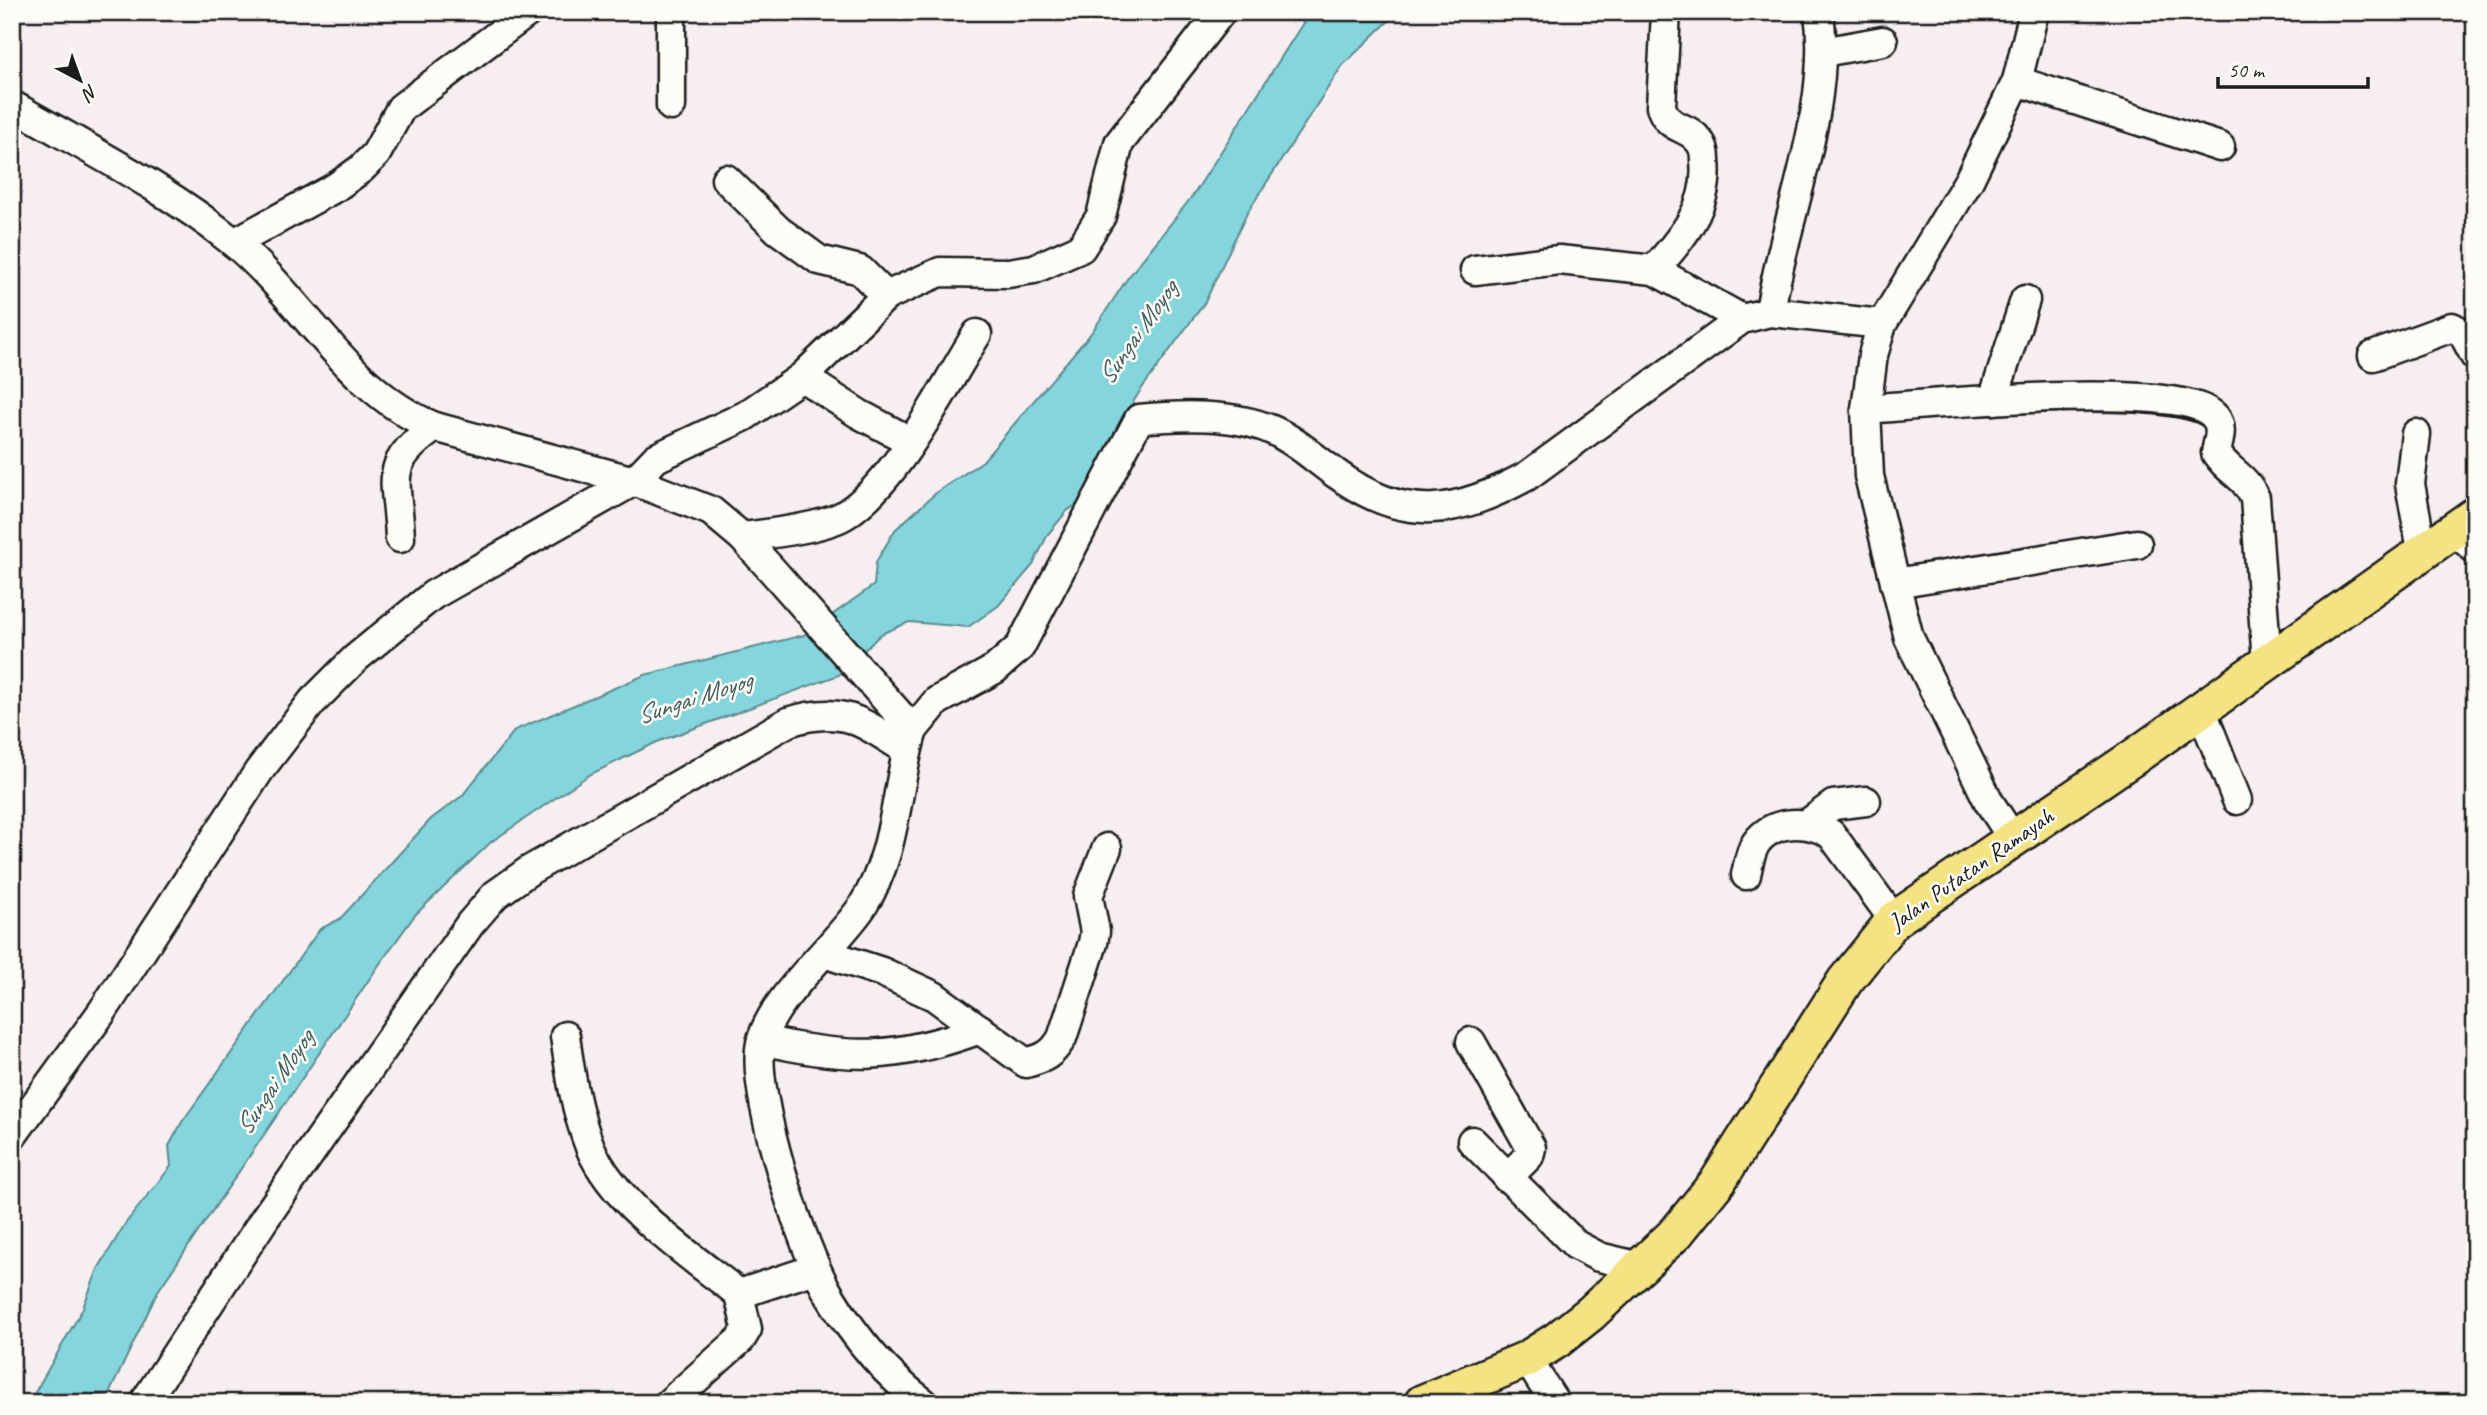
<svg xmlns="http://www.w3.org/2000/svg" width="2487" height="1415" viewBox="0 0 2487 1415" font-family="Caveat,sans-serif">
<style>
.water{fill:#84d5dc;stroke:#5a8b8f;stroke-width:2}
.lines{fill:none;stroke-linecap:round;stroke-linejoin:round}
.minor-casing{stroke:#1c1c1c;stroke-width:33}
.major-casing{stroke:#1c1c1c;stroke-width:40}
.minor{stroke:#fdfcf7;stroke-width:28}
.major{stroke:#f4e382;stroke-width:35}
.labels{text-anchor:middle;stroke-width:5;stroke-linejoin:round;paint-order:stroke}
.street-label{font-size:24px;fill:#1c1c1c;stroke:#fdfcf7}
.water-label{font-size:26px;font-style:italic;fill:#405d5f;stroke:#fdfcf7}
</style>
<rect width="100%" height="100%" fill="#f7eef1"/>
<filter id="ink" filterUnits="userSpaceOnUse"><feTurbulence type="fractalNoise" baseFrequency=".0143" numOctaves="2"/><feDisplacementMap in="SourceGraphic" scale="14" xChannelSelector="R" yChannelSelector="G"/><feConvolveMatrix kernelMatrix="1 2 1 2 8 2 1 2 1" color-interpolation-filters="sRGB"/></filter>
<g filter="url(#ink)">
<path class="water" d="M1310,12H1398L1342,66L1247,213L1205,302L1140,391L1119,425L1089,496L1067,511L1048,534L1033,565L998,606L968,627L909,622L881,634L839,675L657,742L589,775L491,842L415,915L381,962L158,1291L109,1394L92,1396L87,1403H29L82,1310L98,1269L125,1224L171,1166L169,1146L182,1122L320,929L340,919L431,819L462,796L515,730L645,675L804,635L874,585L876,562L895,530L937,492L983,461L1092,332L1127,279L1194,194Z"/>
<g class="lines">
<defs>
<g id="minor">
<path d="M1823,52L1883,41"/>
<path d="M2017,81L2034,12"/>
<path d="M12,105C86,148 166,188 233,242C303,299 349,393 435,427L634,481L711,511L742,537L772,570L913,730C895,788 897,854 862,907C835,947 772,997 761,1043C750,1092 803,1252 830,1296C854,1336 886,1375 924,1403"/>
<path d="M671,106V12"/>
<path d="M726,179L778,230L819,260L860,270L886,296"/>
<path d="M234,243L336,187L361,169L376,154L401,108L528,12"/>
<path d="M1475,270L1559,260L1654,270L1742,319"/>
<path d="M1654,270C1682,238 1710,206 1705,161C1705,154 1704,146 1699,141C1687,124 1670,132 1661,107L1666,12"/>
<path d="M1770,312C1785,215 1832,110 1819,12"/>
<path d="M1882,324L1969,180L2017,81L2220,147"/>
<path d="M2373,356L2452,327L2463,333L2475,356"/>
<path d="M802,377L859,414L910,441"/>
<path d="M1993,400L2025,300"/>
<path d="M1866,409C1921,405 2185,379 2215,417C2224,428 2218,441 2216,453C2230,474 2243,473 2255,498L2267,663"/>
<path d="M2416,434L2410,484L2422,550"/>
<path d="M2453,530L2475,549"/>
<path d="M742,537C767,534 825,528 846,514C899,479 943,388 977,334"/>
<path d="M400,538C398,479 380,465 435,427"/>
<path d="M1895,583L2137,544"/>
<path d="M2201,709L2237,800"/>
<path d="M913,730L937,701L995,669L1020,647L1139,419C1181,415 1233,413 1272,430C1297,441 1316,460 1338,475C1406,524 1457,514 1527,476L1742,319L1770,312L1882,324L1873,355L1866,409L1869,476L1909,638L1989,802L2013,839"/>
<path d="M1807,824L1833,805L1866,801"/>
<path d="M1746,875C1748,865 1750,852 1756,843C1773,819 1808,820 1831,834L1894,920"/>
<path d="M824,953L882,972L934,996L1026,1063C1044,1058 1052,1055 1062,1038L1093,943L1095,932L1088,896L1107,848"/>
<path d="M565,1036C570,1073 576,1112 590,1147C614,1205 691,1256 739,1294"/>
<path d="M762,1040C847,1060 897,1060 980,1029"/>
<path d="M1471,1042L1531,1148L1529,1156L1507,1178"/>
<path d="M12,1136L102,1012L259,771L312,702L356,658L433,595L634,481L656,458L745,416L802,377L886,296L940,272L1008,273L1034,269L1081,248L1101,216L1119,143L1221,12"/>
<path d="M1472,1141L1576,1245L1599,1257L1641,1267"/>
<path d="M1527,1359L1555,1403"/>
<path d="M144,1403L265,1218L470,924L495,895L530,870L788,722C843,704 861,722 907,750"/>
<path d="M669,1403L741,1339L747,1329L739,1294L815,1269"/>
</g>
<path id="major" d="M1422,1403L1527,1359L1557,1340L1591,1313L1676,1233L1718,1181L1845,981L1894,920L2134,757L2475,515"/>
</defs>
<use href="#minor" class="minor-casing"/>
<use href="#major" class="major-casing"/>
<use href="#minor" class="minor"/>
<use href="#major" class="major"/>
</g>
</g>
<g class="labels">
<g class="street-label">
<text transform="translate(1971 869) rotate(-35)" y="8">Jalan Putatan Ramayah</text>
</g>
<g class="water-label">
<text transform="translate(1137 332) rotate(-55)" y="9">Sungai Moyog</text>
<text transform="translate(694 697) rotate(-18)" y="9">Sungai Moyog</text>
<text transform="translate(274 1082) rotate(-56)" y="9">Sungai Moyog</text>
</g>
</g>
<rect width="2487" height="1415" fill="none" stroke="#fdfcf7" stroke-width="42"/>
<rect x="21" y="21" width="2445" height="1373" fill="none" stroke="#1c1c1c" stroke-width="2.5" filter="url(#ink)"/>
<g transform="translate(80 80) rotate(139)" stroke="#fdfcf7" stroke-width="5" paint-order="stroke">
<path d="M0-5L12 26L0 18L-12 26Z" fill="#1c1c1c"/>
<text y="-10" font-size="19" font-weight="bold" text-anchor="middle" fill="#1c1c1c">N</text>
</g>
<path d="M2218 77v10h150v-10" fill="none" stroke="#1c1c1c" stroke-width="3.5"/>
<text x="2228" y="77" font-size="21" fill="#1c1c1c" stroke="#fdfcf7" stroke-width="5" paint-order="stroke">50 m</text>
</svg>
